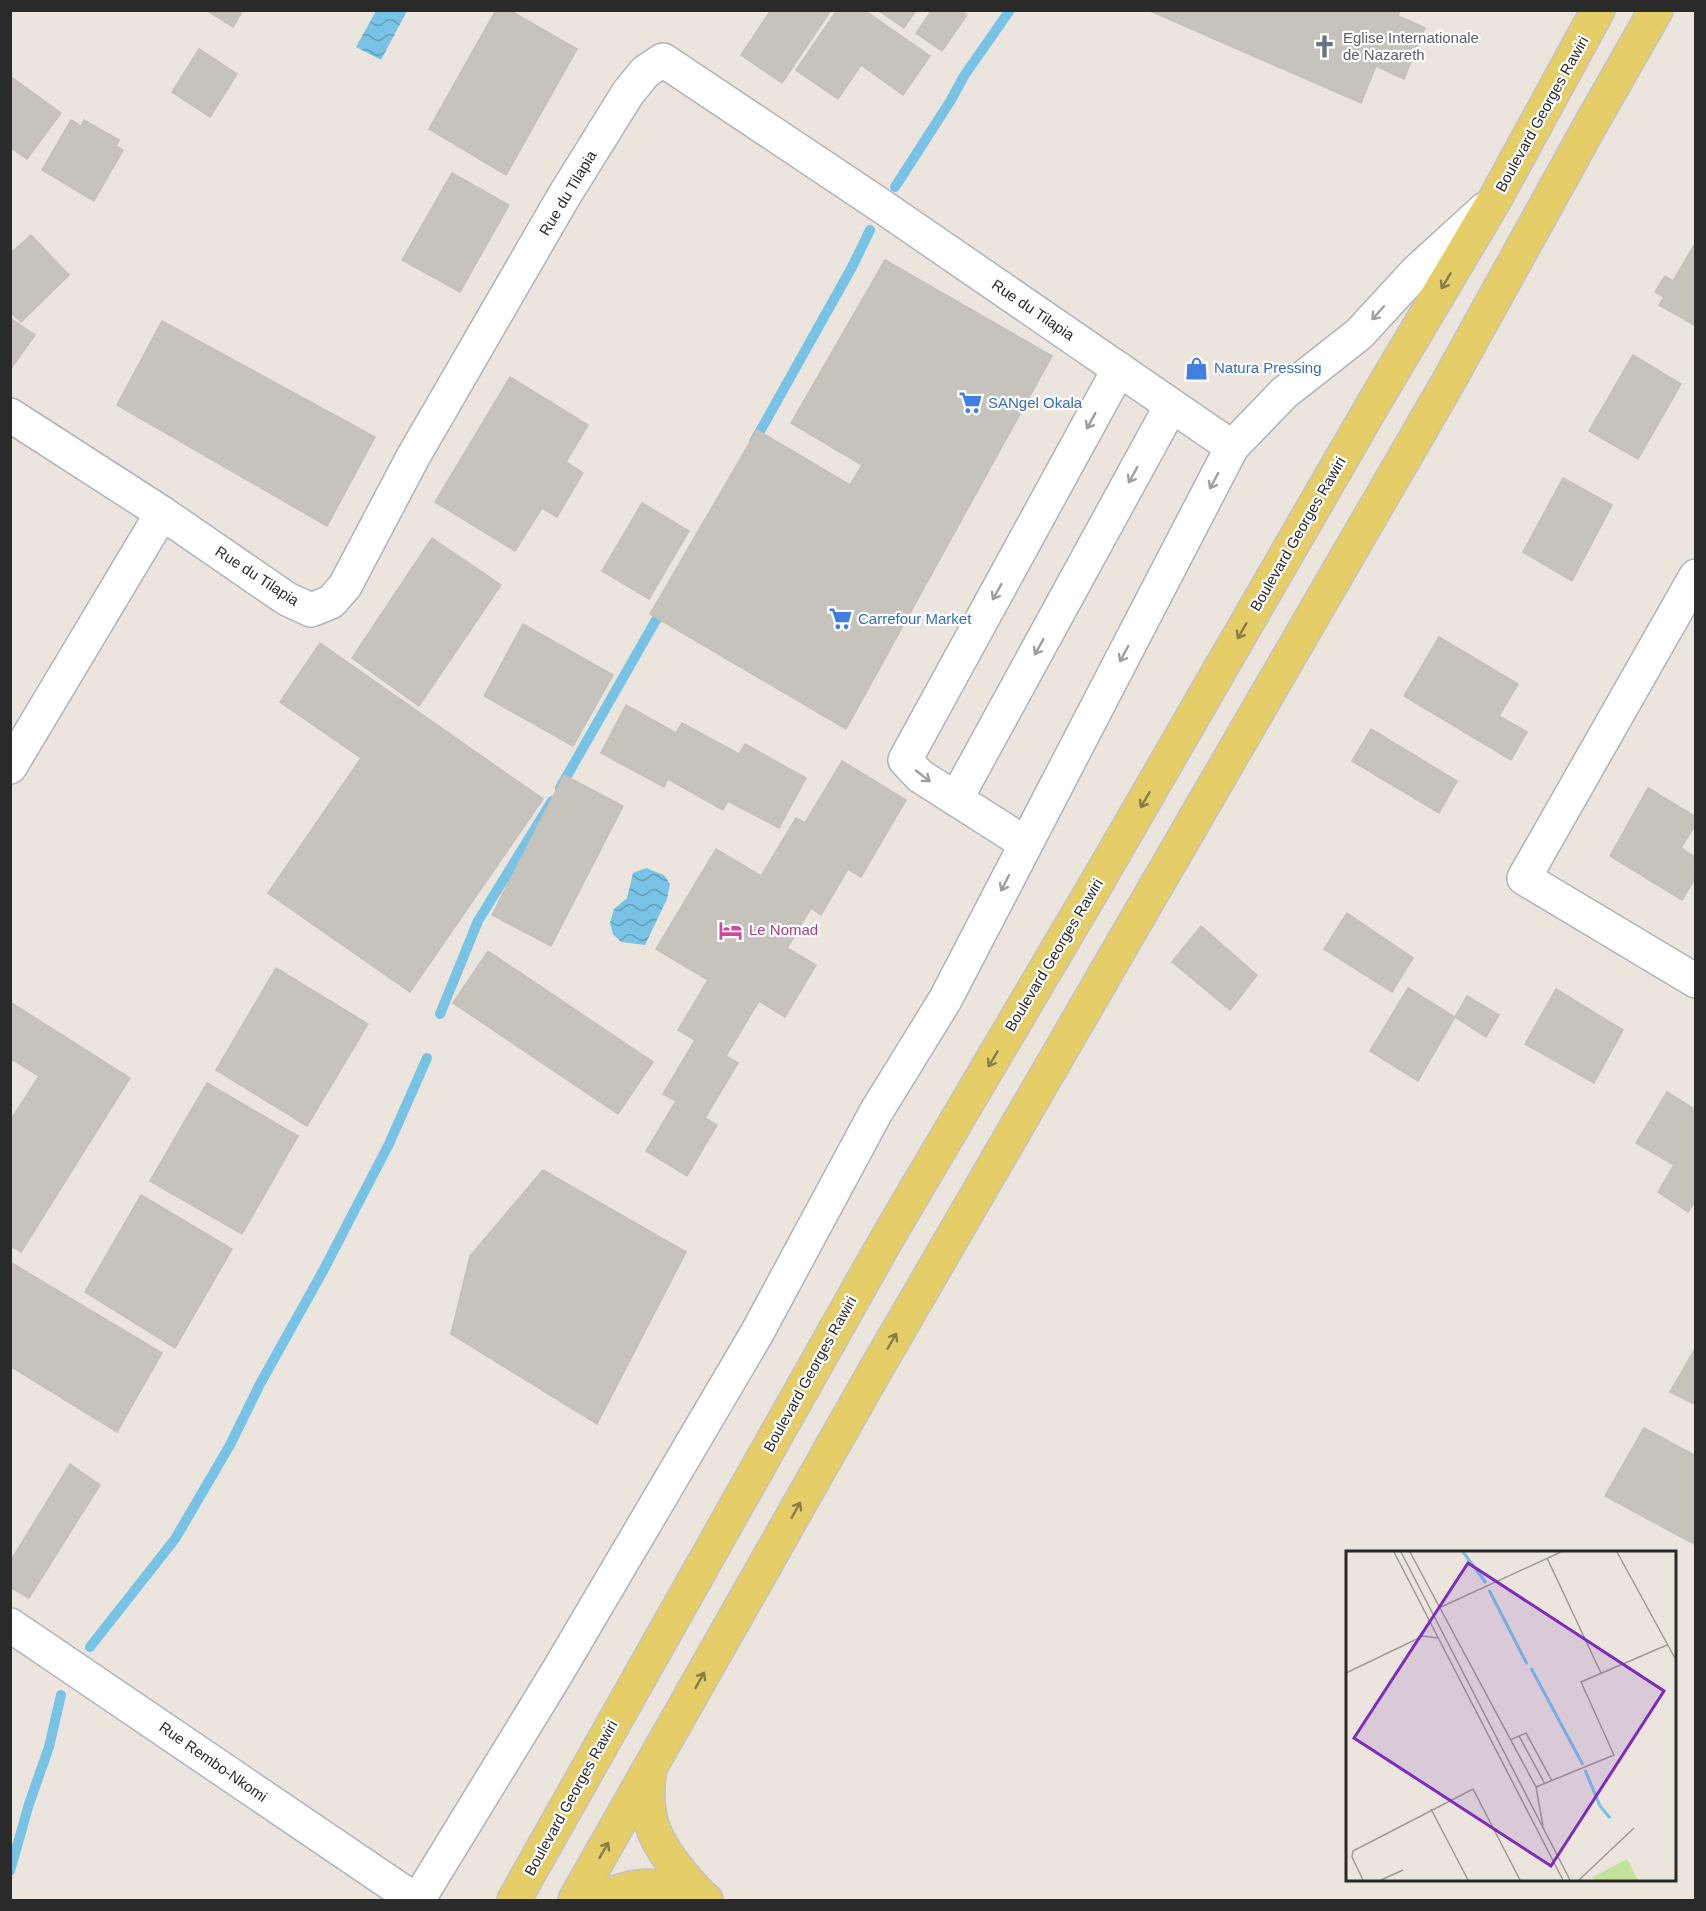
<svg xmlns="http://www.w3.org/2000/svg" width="1706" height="1911" viewBox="0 0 1706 1911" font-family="Helvetica,sans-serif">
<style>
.water{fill:url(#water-waves)}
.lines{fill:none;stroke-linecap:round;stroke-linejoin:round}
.stream{stroke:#78c3e5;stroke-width:10}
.building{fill:#c6c2bc;stroke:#c6c1b7;stroke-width:1.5}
.minor-casing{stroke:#b0b3bc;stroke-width:36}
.major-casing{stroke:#c3c3c3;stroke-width:36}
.minor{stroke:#fff;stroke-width:33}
.major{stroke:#e5cd68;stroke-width:33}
.oneway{stroke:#887c49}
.oneway2{stroke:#9f9f9f}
.labels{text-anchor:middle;stroke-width:4.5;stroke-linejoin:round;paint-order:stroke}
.worship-label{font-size:15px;fill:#5b616d;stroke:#fff;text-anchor:start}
.street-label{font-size:15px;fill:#2a2a2a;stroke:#fff}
.shop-label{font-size:15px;fill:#366cbe;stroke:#fff;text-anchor:start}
.hotel-label{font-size:15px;fill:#b23c85;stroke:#fff;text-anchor:start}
.inset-river{fill:none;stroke:#78c3e5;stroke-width:3}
.inset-road{fill:none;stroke:#9e9a95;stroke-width:1.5}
.view{fill:#7b2cbf;fill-opacity:0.15;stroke:#7b2cbf;stroke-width:3}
.inset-edge{fill:none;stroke:#2a2a2a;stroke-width:3}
</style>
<defs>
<pattern id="water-waves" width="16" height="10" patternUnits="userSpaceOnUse" patternTransform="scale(1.5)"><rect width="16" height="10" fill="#78c3e5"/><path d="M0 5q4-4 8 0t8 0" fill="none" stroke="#639fba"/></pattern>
</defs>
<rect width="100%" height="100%" fill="#ebe5dd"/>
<g class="water">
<path d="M376,11H407L381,60L356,47Z"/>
<path d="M646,868L664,875L670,884L667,899L645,945L621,942L613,934L610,923L614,909L627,898L633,873Z"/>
</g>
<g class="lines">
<g class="stream">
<path d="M895,187L951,100L964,76L1010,10"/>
<path d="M754,442L852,267L870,230"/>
<path d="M560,788L664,606"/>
<path d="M440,1014L478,921L552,801"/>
<path d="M90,1647L175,1539L230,1445L260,1384L323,1271L389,1144L427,1058"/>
<path d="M10,1871L29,1804L49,1747L61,1695"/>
</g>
</g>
<g class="building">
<path d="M206,10H243L233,27Z"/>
<path d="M496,10H509L577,49L506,175L429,129Z"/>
<path d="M771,10H831L782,83L741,55Z"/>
<path d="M837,10H864L930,56L903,95L861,65L838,99L796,70Z"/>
<path d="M878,10H916L904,28Z"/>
<path d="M932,10H960L967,15L942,51L916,33Z"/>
<path d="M1148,10H1400L1398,16L1425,28L1404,79L1376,66L1361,103Z"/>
<path d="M199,49L237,74L210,117L172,92Z"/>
<path d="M10,76L61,113L27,159L10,147Z"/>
<path d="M71,120L81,126L84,120L119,140L116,146L123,150L94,201L42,170Z"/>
<path d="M452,173L509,205L460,292L402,260Z"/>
<path d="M31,235L69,275L21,322L10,312V254Z"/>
<path d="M1696,242V326L1659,305L1664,297L1655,292L1665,276L1673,281Z"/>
<path d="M885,260L1052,356L846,729L650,614L757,430L850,485L862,465L791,423Z"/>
<path d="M10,318L35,335L10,370Z"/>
<path d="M162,321L375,437L327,526L117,405Z"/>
<path d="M1633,355L1681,384L1638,459L1589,431Z"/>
<path d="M510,377L588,425L566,462L583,473L557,517L542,508L515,551L435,502Z"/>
<path d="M1563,478L1612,505L1572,581L1523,552Z"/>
<path d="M642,503L689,531L649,599L602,571Z"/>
<path d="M432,538L501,585L419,706L352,658Z"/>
<path d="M523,624L613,675L573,746L484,696Z"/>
<path d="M1439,637L1518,684L1499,716L1527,732L1511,760L1404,696Z"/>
<path d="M320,643L543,799L410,992L268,893L361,758L280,702Z"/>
<path d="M626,705L676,733L682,723L739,754L745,744L806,778L779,828L728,801L723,810L668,779L664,787L601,753Z"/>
<path d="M1371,729L1457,781L1439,813L1352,761Z"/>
<path d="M842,761L906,800L861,877L848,869L821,915L811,908L787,948L816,965L785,1017L759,1001L726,1056L738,1063L705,1118L717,1125L687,1176L646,1151L676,1101L663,1094L695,1040L678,1030L708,980L656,949L716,849L761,876L796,818L805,823Z"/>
<path d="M564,775L623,806L551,946L492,915Z"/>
<path d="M1648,788L1696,817V824L1681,848L1696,858V877L1682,900L1610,856Z"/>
<path d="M1347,913L1413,958L1392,992L1324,949Z"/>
<path d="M1201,926L1257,975L1230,1010L1172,962Z"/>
<path d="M488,951L653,1062L618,1114L453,1003Z"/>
<path d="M276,968L368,1024L307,1126L216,1070Z"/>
<path d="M1408,988L1455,1017L1418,1081L1370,1051Z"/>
<path d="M1556,989L1623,1030L1594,1083L1525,1044Z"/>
<path d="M1467,996L1499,1015L1486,1037L1455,1017Z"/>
<path d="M10,1002L130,1078L21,1252L10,1245V1121L39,1076L10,1058Z"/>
<path d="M207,1083L298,1136L242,1234L150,1181Z"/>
<path d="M1667,1092L1696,1110V1200L1688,1212L1658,1192L1674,1165L1636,1143Z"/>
<path d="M543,1170L686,1252L597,1424L451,1334L470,1256Z"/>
<path d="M141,1195L232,1249L175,1348L85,1292Z"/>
<path d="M10,1262L162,1353L117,1432L10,1366Z"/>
<path d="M1696,1347V1405L1670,1392Z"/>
<path d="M1644,1428L1696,1456V1545L1605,1496Z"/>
<path d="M70,1464L100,1485L29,1598L10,1587V1562Z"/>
</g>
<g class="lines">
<defs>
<g id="minor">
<path d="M10,415L162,513L287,599L311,610L331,602L345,586L413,457L564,196L628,93L645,72L663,60L883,207L1232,447"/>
<path d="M1696,576L1524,878L1696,981"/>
<path d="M10,767L162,513"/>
<path d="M956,799L1171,406"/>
<path d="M1025,843L920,776L905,760L1119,369"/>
<path d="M10,1625L415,1900"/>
<path d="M418,1900L558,1671L757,1333L876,1112L945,1000L1232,447L1284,393L1359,334L1417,271L1485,209"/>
</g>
<g id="major">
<path d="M649,1775C643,1819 656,1844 684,1877C691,1885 698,1894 706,1900"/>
<path d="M514,1900L885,1242L1099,879L1375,401L1495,199L1598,10"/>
<path d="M575,1900L875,1371L1446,386L1591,124L1656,10"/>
<path d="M600,1900C638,1879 664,1885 703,1899"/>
</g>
</defs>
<use href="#minor" class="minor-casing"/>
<use href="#major" class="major-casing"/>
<use href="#minor" class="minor"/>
<use href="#major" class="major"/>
</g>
<defs><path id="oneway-shaft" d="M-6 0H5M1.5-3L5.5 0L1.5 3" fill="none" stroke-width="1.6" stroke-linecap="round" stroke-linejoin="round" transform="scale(1.5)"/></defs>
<g class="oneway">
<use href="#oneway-shaft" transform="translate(1446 281) rotate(121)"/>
<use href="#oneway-shaft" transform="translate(1242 631) rotate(120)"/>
<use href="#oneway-shaft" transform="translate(1145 800) rotate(120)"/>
<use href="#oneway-shaft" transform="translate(993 1059) rotate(121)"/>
<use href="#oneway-shaft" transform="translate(892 1341) rotate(-60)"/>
<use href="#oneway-shaft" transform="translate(796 1510) rotate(-61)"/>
<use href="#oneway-shaft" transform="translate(700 1680) rotate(-61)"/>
<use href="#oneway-shaft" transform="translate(604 1850) rotate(-60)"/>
</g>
<g class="oneway2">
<use href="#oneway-shaft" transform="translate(1378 313) rotate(132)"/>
<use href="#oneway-shaft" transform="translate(1091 421) rotate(119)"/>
<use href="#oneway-shaft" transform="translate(1133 475) rotate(119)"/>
<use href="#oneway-shaft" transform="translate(1214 481) rotate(118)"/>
<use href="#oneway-shaft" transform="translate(997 592) rotate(119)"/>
<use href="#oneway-shaft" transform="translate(1039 647) rotate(119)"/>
<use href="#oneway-shaft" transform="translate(1124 654) rotate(118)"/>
<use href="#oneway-shaft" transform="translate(923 776) rotate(38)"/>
<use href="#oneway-shaft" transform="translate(1005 883) rotate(117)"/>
</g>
<defs>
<symbol id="church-bare" viewBox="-9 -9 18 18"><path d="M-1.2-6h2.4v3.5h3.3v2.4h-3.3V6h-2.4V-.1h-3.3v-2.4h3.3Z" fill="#6b7280" stroke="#fff" stroke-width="2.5" paint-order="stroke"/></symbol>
<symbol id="shop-bare" viewBox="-9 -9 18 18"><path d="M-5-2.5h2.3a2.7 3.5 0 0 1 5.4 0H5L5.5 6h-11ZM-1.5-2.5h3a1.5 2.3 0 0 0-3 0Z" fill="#3f7fe0" stroke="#fff" stroke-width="2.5" paint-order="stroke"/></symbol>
<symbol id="supermarket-bare" viewBox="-9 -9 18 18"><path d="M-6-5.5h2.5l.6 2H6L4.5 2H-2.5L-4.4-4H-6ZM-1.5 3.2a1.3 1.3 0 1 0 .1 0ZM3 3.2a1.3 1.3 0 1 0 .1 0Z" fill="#3f7fe0" stroke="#fff" stroke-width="2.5" paint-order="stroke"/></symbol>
<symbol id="hotel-bare" viewBox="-9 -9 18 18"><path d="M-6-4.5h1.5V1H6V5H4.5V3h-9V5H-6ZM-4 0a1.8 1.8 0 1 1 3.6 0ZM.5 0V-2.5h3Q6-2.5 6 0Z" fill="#d1479c" stroke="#fff" stroke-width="2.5" paint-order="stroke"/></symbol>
</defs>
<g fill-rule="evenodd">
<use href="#church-bare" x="1308" y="30" width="33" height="33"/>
<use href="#shop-bare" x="1180" y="352" width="33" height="33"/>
<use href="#supermarket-bare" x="954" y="386" width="33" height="33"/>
<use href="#supermarket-bare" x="824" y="602" width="33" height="33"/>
<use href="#hotel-bare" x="714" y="914" width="33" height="33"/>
</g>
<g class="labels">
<g class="worship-label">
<text x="1343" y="43">Eglise Internationale<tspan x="1343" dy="17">de Nazareth</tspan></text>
</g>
<g class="street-label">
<text transform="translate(1542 114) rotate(-61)" y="5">Boulevard Georges Rawiri</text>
<text transform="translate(568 193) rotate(-59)" y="5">Rue du Tilapia</text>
<text transform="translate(1033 310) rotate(34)" y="5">Rue du Tilapia</text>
<text transform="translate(1298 534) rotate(-60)" y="5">Boulevard Georges Rawiri</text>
<text transform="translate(257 576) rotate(33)" y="5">Rue du Tilapia</text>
<text transform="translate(1054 955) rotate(-59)" y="5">Boulevard Georges Rawiri</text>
<text transform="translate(810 1374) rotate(-61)" y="5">Boulevard Georges Rawiri</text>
<text transform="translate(213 1762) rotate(35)" y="5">Rue Rembo-Nkomi</text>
<text transform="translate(571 1798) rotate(-61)" y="5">Boulevard Georges Rawiri</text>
</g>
<g class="shop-label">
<text x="1214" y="373">Natura Pressing</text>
<text x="988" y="408">SANgel Okala</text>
<text x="858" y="624">Carrefour Market</text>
</g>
<g class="hotel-label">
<text x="749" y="935">Le Nomad</text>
</g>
</g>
<g transform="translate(1346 1551)">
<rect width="330" height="330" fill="#ebe5dd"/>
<path d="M281,308L292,329H249L247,326Z" fill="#c1e49a"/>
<path class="inset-river" d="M117,1L140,32M143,39L181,113M185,117L237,214M239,219L254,255L264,267"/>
<path class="inset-road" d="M48,1L217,329M55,1L224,329M64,1L190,236L197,275M271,1L330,109M201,7L255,122M95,56L215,1M0,122L77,85L92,87M173,185L199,233M164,189L180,182L206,230M190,236L268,204L235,131L321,94M85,258L122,329M17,329L6,306L7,300L127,238L174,329M35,329L57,319M233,329L288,277"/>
<path class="view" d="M122,12L318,140L205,315L8,187Z"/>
<rect width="330" height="330" class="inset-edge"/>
</g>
<rect width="1706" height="1911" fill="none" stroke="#2a2a2a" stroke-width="24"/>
</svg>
